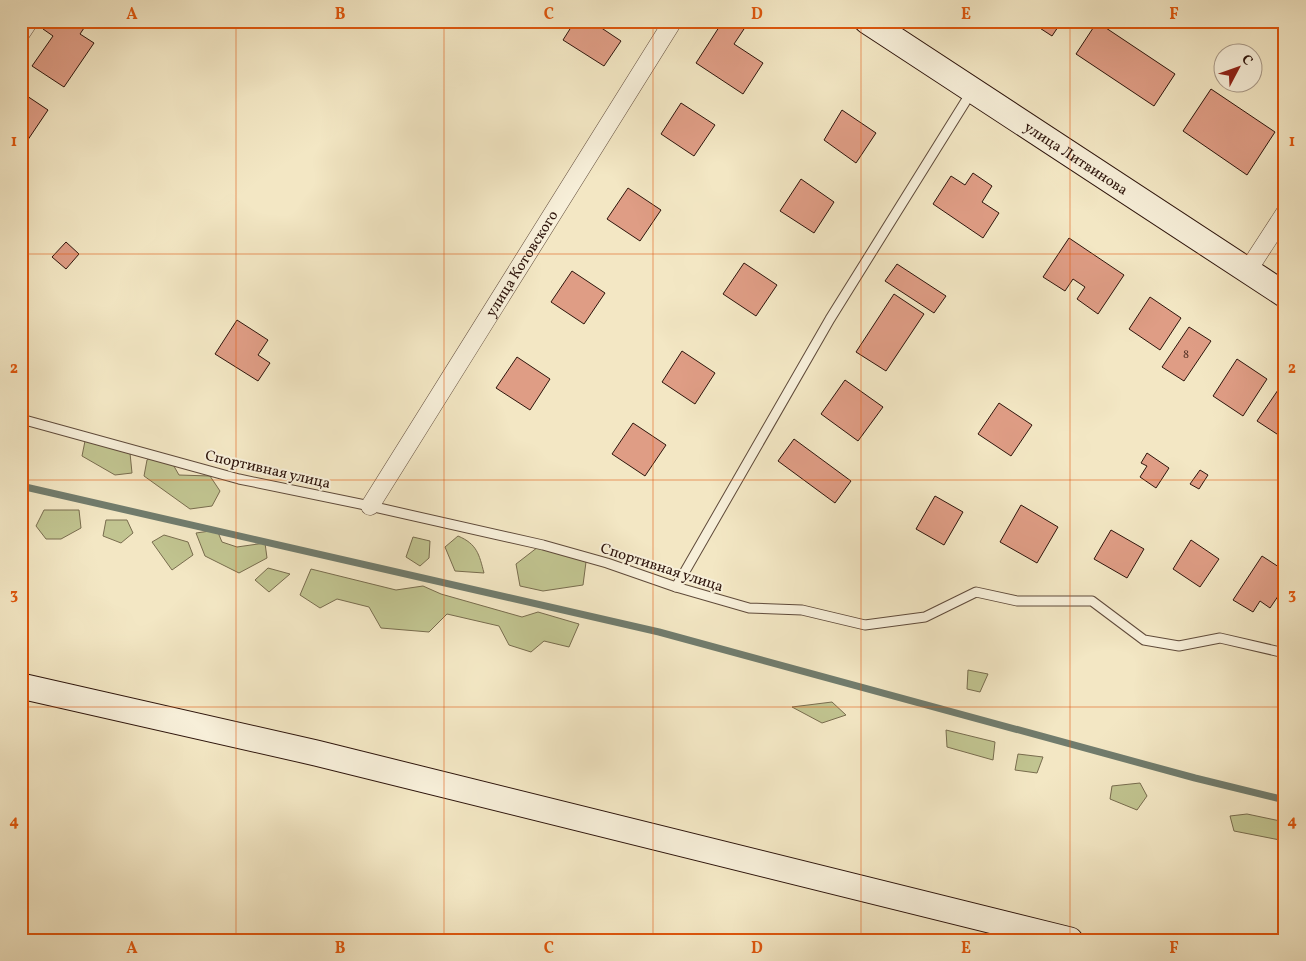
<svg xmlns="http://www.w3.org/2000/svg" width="1306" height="961" viewBox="0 0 1306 961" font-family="Vollkorn,serif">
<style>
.green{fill:#c1c490;stroke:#786c4e}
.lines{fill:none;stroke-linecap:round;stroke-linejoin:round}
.stream{stroke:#717c6d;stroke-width:7}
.building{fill:#df9d85;stroke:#2e150c}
.lane-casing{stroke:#5f4a3a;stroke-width:11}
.street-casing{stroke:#5f4a3a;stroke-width:19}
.secondary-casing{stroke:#2e150c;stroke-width:27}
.lane{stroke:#f7efd9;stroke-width:9}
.street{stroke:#f7efd9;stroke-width:18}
.secondary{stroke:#f7efd9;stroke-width:25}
.grid{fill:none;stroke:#df560c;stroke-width:1;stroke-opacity:0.55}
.labels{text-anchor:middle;stroke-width:4;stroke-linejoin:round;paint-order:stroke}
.number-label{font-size:12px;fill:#5a372a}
.street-label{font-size:15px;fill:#2e150c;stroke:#f7efd9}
.neatline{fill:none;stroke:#df560c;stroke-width:2}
.grid-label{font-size:16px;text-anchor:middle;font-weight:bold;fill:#df560c}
</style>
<rect width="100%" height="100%" fill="#f3e7c4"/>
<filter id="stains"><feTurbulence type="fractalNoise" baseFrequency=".004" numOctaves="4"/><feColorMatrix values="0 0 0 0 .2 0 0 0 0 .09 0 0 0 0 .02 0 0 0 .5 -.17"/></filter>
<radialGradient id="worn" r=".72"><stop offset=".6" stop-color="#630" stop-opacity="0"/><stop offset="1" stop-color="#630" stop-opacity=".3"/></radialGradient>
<g class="green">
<path d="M85,441L130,453L132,473L115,475L82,456Z"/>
<path d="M157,453L171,461L179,475L210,476L220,491L212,506L190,509L144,476L147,460Z"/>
<path d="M44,510H79L81,528L61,539H46L36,526Z"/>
<path d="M106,520H127L133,533L121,543L103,536Z"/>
<path d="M217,530L222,542L237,547L265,543L267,558L239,573L205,556L196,533Z"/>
<path d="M164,535L188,542L193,555L172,570L152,542Z"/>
<path d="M458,536C477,544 479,554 484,573L455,571L445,547Z"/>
<path d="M413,537L430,541L429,558L420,566L406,557Z"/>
<path d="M538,547L558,548L586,562L583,585L543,591L520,586L516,564Z"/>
<path d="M268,568L290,574L269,592L255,580Z"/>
<path d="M311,569L396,590L423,586L441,594L522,617L538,612L579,624L569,647L544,641L531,652L509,645L499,626L447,614L429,632L381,628L369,607L337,599L320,608L300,595Z"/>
<path d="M968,670L988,674L980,692L967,689Z"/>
<path d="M832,702L846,715L822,723L792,707Z"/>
<path d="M946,730L995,742L993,760L947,747Z"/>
<path d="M1018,754L1043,757L1037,773L1015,770Z"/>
<path d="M1140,783L1147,796L1137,810L1110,799L1112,786Z"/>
<path d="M1247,814L1285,822V841L1234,831L1230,816Z"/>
</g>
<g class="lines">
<path class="stream" d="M21,486L659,632L1195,778L1285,800"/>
</g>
<g class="building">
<path d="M49,21H87L88,22L80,34L94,43L64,87L32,66L53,36L43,29Z"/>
<path d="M575,21H591L621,41L604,66L563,40Z"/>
<path d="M723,21H732L744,29L734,44L763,63L743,94L696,63Z"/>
<path d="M1029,21H1062L1052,36Z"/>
<path d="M1097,22L1175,74L1154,106L1076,54Z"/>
<path d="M1211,89L1275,132L1247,175L1183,131Z"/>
<path d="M21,92L48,110L21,150Z"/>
<path d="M681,103L715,125L694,156L661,134Z"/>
<path d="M842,110L876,133L856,163L824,140Z"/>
<path d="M973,173L992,186L982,202L999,213L983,238L933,204L951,176L965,185Z"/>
<path d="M801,179L834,202L814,233L780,211Z"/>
<path d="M628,188L661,210L640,241L607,219Z"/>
<path d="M1069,238L1124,275L1098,314L1077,299L1085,287L1073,279L1065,291L1043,277Z"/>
<path d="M66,242L79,254L66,269L52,257Z"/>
<path d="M744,263L777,285L756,316L723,294Z"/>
<path d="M897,264L946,296L934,313L885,281Z"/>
<path d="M572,271L605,293L584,324L551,302Z"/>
<path d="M894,294L924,314L886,371L856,352Z"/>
<path d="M1150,297L1181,318L1160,350L1129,329Z"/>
<path d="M237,320L268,340L258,355L270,363L258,381L215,354Z"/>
<path d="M1189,327L1211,341L1184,381L1162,367Z"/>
<path d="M682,351L715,373L695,404L662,382Z"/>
<path d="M517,357L550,379L530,410L496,388Z"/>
<path d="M1237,359L1267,379L1243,416L1213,396Z"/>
<path d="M845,380L883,407L858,441L821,414Z"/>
<path d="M1278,390L1285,394V429L1280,436L1257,421Z"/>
<path d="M999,403L1032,425L1011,456L978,434Z"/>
<path d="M633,423L666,445L645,476L612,454Z"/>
<path d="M794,439L851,481L835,503L778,461Z"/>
<path d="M1147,453L1169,468L1156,488L1140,477L1147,466L1141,463Z"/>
<path d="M1200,470L1208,475L1199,489L1190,484Z"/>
<path d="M935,496L963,512L944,545L916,529Z"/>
<path d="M1021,505L1058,527L1037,563L1000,542Z"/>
<path d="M1111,530L1144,549L1127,578L1094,559Z"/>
<path d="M1191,540L1219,559L1200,587L1173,569Z"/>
<path d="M1262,556L1285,571V586L1270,608L1260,601L1253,612L1233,600Z"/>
</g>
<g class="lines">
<defs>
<g id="lane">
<path d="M21,419L239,479L370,506L543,545L607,563L676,587L749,608L802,610L865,625L925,617L976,592L1017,601H1092L1144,640L1179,646L1220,638L1285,653"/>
<path d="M676,587L830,319L972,91"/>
</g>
<g id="street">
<path d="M21,33L29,21"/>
<path d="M1248,270L1285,213"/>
<path id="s1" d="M370,506L673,21"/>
</g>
<g id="secondary">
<path id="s2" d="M867,21L1285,295"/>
<path d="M21,686L316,753L1070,940"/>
</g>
</defs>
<use href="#lane" class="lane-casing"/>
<use href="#street" class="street-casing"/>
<use href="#secondary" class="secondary-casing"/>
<use href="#lane" class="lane"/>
<use href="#street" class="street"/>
<use href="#secondary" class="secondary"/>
</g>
<path class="grid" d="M236,21V940M444,21V940M653,21V940M861,21V940M1070,21V940M21,254H1285M21,480H1285M21,707H1285"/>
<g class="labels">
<g class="number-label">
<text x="1186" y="358">8</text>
</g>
<g class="street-label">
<text dy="5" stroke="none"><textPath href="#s2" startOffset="250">улица Литвинова</textPath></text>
<text dy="5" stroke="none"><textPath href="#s1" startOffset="286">улица Котовского</textPath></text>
<text transform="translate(268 469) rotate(13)" y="5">Спортивная улица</text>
<text transform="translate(662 567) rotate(18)" y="5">Спортивная улица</text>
</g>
</g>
<rect width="1306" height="961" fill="none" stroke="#f3e7c4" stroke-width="55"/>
<g transform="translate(1238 68) rotate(49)"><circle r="24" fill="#f7efd9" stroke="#a79887"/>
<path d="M0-4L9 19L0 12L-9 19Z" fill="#8f2418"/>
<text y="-8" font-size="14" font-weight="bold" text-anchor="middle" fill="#2e150c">С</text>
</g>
<rect x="28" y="28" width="1250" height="906" class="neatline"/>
<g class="grid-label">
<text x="132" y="19">A</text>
<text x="340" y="19">B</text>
<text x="549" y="19">C</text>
<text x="757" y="19">D</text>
<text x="966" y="19">E</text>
<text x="1174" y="19">F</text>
<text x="14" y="146">1</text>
<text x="1292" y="146">1</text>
<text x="14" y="373">2</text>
<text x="1292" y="373">2</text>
<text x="14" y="599">3</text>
<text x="1292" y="599">3</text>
<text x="14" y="826">4</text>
<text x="1292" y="826">4</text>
<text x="132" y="953">A</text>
<text x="340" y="953">B</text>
<text x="549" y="953">C</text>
<text x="757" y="953">D</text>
<text x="966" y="953">E</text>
<text x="1174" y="953">F</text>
</g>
<rect width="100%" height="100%" filter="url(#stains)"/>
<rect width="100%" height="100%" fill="url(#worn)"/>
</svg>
